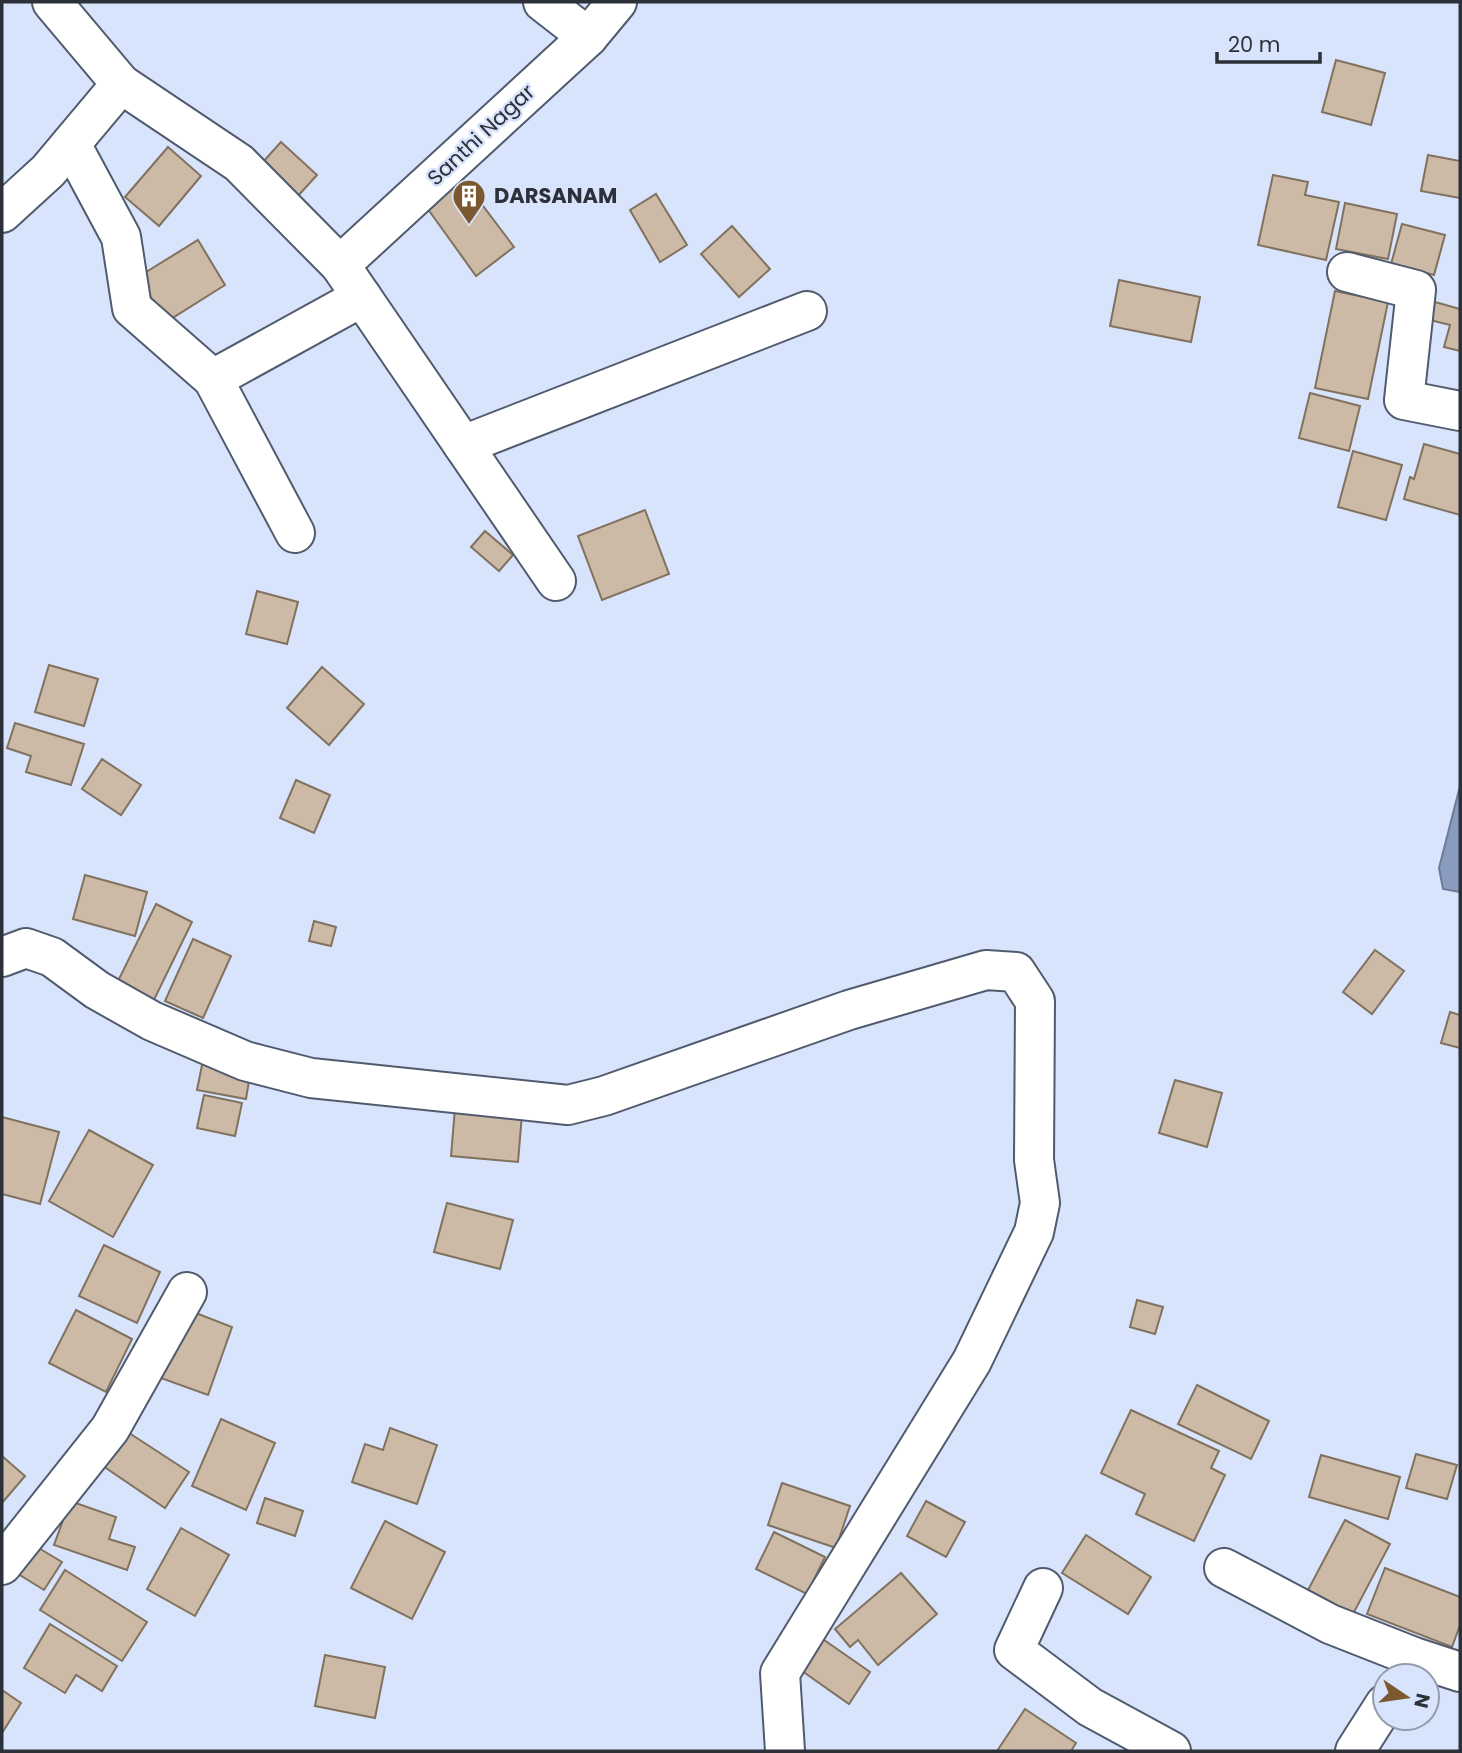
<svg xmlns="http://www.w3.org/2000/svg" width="1462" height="1753" viewBox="0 0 1462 1753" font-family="Poppins,sans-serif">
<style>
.water{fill:#899bbe;stroke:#6d7b96;stroke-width:2}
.building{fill:#ccbaa6;stroke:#81715f;stroke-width:2}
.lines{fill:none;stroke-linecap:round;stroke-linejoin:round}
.minor-casing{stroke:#515b6e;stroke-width:42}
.minor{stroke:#fff;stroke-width:38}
.labels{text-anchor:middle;stroke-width:5;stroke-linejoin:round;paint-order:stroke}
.street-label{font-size:21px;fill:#2c3039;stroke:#d8e4fb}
.poi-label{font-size:21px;font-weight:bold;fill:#2c3039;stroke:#d8e4fb;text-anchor:start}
</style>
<rect width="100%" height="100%" fill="#d8e4fb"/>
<path class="water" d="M1460,786V892L1443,889L1439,868Z"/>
<g class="building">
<path d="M1336,60L1385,73L1371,125L1322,112Z"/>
<path d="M281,142L317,175L297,197L262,163Z"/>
<path d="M168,147L201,176L159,226L125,197Z"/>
<path d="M1428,155L1460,161V198L1421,191Z"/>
<path d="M1273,175L1308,182L1305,195L1339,202L1326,260L1258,245Z"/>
<path d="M462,178L514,247L476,276L425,205Z"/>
<path d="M656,194L687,245L660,262L630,210Z"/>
<path d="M1345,203L1397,214L1388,259L1336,249Z"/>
<path d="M1402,224L1445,235L1434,275L1391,264Z"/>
<path d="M732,226L770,269L739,297L701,254Z"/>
<path d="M198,240L225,285L166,322L138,277Z"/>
<path d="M1119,280L1200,297L1191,342L1110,326Z"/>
<path d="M1335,291L1388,302L1368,399L1315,388Z"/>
<path d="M1435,302L1460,309V351L1444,347L1450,325L1430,320Z"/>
<path d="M1310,393L1360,406L1349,451L1299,438Z"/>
<path d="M1424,444L1460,454V515L1404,499L1410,477L1414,479Z"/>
<path d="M1353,451L1402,465L1386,520L1338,507Z"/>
<path d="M645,510L669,574L602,600L578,536Z"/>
<path d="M485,531L513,555L499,571L471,547Z"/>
<path d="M257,591L298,602L287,644L246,634Z"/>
<path d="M49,665L98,679L84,726L35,712Z"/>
<path d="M322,667L364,704L329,745L287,708Z"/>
<path d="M15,723L84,744L71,785L26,772L31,756L7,748Z"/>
<path d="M102,759L141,785L121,815L82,789Z"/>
<path d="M296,780L330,795L314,833L280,818Z"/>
<path d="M85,875L147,892L135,936L73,919Z"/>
<path d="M156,904L192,922L150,1008L114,989Z"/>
<path d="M314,921L336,927L331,946L309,941Z"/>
<path d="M193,939L231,956L203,1018L165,1001Z"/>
<path d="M1375,950L1404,971L1372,1014L1343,992Z"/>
<path d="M1450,1012L1460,1015V1048L1441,1043Z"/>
<path d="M203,1060L251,1069L246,1099L197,1090Z"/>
<path d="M1175,1080L1222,1093L1207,1147L1159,1133Z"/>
<path d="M204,1095L242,1103L235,1136L197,1128Z"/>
<path d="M455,1108L522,1114L518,1162L451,1156Z"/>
<path d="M2,1117L59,1132L40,1204L2,1194Z"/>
<path d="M89,1130L153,1165L113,1237L49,1201Z"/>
<path d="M447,1203L513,1220L500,1269L434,1252Z"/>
<path d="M104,1245L160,1272L137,1323L79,1296Z"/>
<path d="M1137,1300L1163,1307L1155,1334L1130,1327Z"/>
<path d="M183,1308L232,1327L208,1395L158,1377Z"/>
<path d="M76,1310L132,1339L106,1392L49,1363Z"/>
<path d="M1197,1385L1269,1421L1251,1459L1178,1424Z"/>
<path d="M1131,1410L1219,1451L1211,1468L1225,1475L1194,1541L1136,1514L1145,1494L1101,1473Z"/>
<path d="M221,1419L275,1443L246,1510L192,1486Z"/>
<path d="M390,1428L437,1445L417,1504L352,1482L365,1444L383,1450Z"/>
<path d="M123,1429L189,1472L165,1508L100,1464Z"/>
<path d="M1416,1454L1457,1465L1447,1499L1406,1488Z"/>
<path d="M1321,1455L1400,1477L1388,1519L1309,1497Z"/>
<path d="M2,1456L25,1476L2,1503Z"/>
<path d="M782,1483L850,1506L836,1548L768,1525Z"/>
<path d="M265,1498L303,1511L295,1536L257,1523Z"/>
<path d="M70,1501L116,1517L109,1539L135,1547L127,1570L54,1545Z"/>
<path d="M926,1501L965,1522L946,1557L907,1536Z"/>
<path d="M1345,1520L1390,1544L1353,1614L1308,1590Z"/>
<path d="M385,1521L445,1552L412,1619L351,1588Z"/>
<path d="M181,1528L229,1555L195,1616L147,1589Z"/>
<path d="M774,1532L825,1557L807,1594L756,1569Z"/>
<path d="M1086,1535L1151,1577L1128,1614L1062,1573Z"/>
<path d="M27,1541L62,1562L44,1590L10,1569Z"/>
<path d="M1385,1568L1460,1597V1625L1452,1647L1367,1614Z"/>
<path d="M65,1570L147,1622L122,1661L40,1610Z"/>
<path d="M901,1573L937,1614L878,1665L858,1640L850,1647L835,1629Z"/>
<path d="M50,1624L117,1666L102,1691L76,1675L65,1693L24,1668Z"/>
<path d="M817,1635L870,1672L849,1704L795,1666Z"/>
<path d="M325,1655L385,1667L375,1718L315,1706Z"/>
<path d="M2,1690L21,1703L2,1733Z"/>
<path d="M1025,1709L1076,1743L1071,1751H997Z"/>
</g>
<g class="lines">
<defs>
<g id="minor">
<path d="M543,2L588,37"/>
<path d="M121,84L239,163L340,265L556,581"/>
<path d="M71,144L121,237L132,308L213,379L295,533"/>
<path d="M2,213L48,171L121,84L52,2"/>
<path d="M340,265L588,37L617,2"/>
<path d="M1347,272L1416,290L1404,400L1460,411"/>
<path d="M213,379L362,297"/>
<path d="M463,445L807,311"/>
<path d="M2,957L26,948L52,957L97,990L152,1021L245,1061L311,1078L568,1105L604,1096L849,1010L986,970L1016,972L1035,1001L1034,1160L1040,1203L1034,1232L972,1361L780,1673L785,1751"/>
<path d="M2,1565L110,1429L187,1292"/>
<path d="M1224,1568L1330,1624L1414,1657L1460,1672"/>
<path d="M1043,1588L1014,1650L1090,1707L1171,1751"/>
<path d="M1355,1751L1385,1704"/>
</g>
</defs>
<use href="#minor" class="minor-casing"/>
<use href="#minor" class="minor"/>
</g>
<defs>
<symbol id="building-pin" viewBox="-11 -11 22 30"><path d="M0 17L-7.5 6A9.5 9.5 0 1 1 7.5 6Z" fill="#7b5830" stroke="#d8e4fb"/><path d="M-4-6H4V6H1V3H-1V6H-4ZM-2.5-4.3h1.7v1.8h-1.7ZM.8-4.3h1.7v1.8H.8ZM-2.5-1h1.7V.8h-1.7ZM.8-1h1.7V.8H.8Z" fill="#fff"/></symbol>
</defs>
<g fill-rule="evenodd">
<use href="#building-pin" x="450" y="177" width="38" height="52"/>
</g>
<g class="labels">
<g class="street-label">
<text transform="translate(481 135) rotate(-43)" y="7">Santhi Nagar</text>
</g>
<g class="poi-label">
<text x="494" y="203">DARSANAM</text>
</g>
</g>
<rect width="1462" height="1753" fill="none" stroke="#2c3039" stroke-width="7"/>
<g transform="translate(1406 1697) rotate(103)"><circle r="33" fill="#d8e4fb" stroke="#939cad" stroke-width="2"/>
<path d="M0-5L12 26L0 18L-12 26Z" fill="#7b5830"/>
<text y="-10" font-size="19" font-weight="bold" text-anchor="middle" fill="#2c3039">N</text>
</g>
<path d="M1217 52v10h103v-10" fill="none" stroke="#2c3039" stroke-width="3.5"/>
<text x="1228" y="52" font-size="21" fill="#2c3039" stroke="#d8e4fb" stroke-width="5" paint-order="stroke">20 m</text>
</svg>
